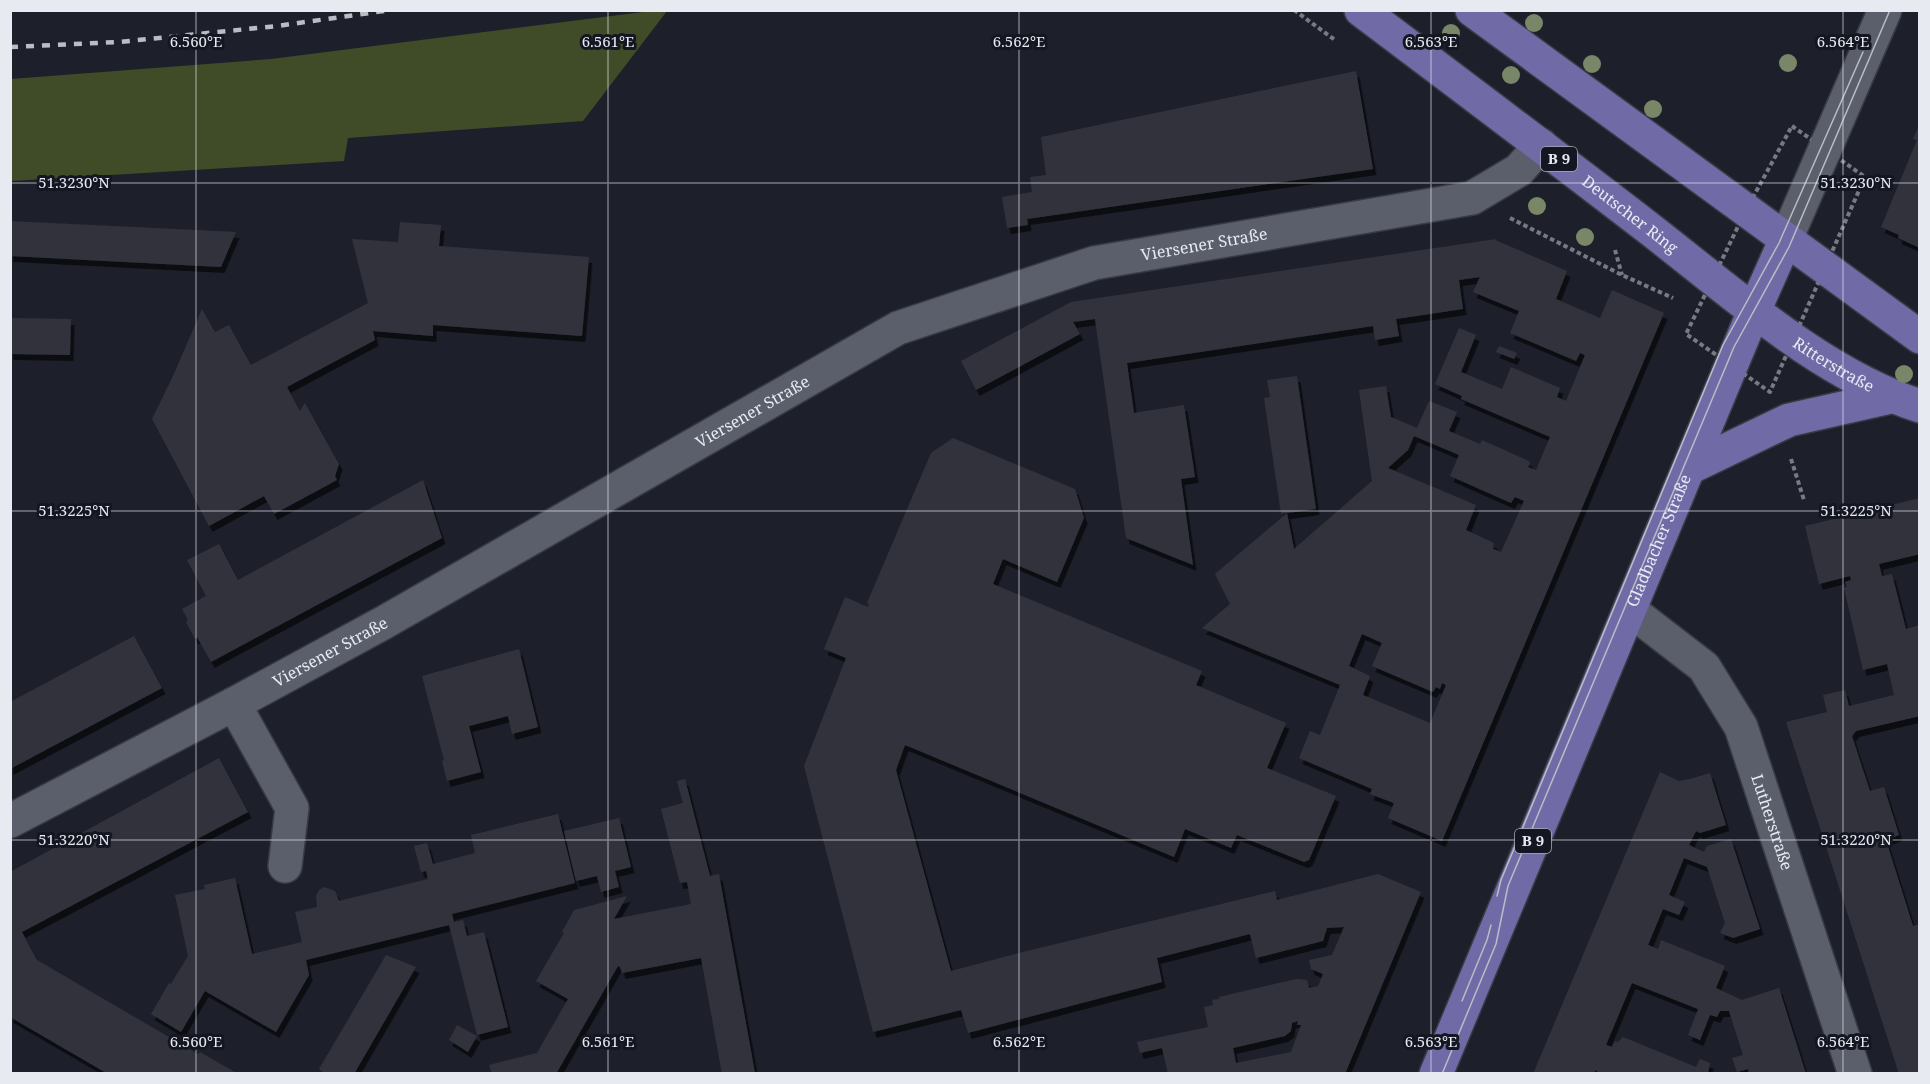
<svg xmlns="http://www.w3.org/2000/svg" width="1930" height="1084" viewBox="0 0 1930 1084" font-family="'Noto Serif',serif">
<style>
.green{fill:#404c27}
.building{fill:#33323e;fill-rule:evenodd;filter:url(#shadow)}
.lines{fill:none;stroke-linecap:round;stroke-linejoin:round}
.minor-casing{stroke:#383a44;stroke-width:36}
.major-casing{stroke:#383a44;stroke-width:36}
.path{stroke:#777a83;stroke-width:4;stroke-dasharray:4.5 3;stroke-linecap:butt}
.minor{stroke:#5b5f6c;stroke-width:33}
.major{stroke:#706aa7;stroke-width:33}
.tram{stroke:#babdc5;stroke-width:1.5}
.rail{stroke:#babdc5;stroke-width:4.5;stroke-dasharray:8 8;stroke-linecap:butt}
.tree{fill:#798667}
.ticks{fill:none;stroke:#e7eaf1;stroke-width:1.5;stroke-opacity:0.45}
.labels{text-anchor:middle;stroke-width:6;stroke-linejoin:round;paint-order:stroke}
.shield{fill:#141721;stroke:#a8abb3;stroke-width:1.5}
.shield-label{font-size:15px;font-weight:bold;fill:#e7eaf1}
.street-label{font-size:16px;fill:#e7eaf1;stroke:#141721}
.ticks-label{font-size:15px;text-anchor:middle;fill:#e7eaf1;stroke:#141721;stroke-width:6;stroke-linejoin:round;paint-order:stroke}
</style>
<defs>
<filter id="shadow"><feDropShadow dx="3.5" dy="6" stdDeviation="0" flood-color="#0009"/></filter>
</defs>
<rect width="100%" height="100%" fill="#1d202b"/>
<path class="green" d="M651,11H667L583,121L348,138L344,161L11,181V79L271,59Z"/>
<g class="building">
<path d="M1356,71L1373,169L1027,219L1028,225L1007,228L1002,197L1032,192L1030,177L1046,175L1041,137Z"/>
<path d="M1919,125H1920V248L1898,238L1899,235L1881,227L1917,140L1913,139Z"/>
<path d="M10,221L236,232L221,267L10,256Z"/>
<path d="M400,222L441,225L439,246L589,257L582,336L433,325V336L373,331L375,340L287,387L300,411L305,403L339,464L335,476L337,480L274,514L264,496L209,526L152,419L173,376L202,309L215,332L229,325L251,365L368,303L352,239L398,242Z"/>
<path d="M1496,239L1495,240L1567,271L1556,299L1600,318L1612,290L1664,313L1442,841L1388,818L1394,803L1370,794L1372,789L1299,758L1310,731L1320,735L1340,685L1202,628L1230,604L1215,574L1287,513L1294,549L1372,481L1359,390L1386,386L1391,417L1417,428L1429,401L1457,412L1449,431L1480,444L1482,440L1529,461L1530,463L1528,467L1536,470L1550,437L1461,399L1462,396L1435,384L1459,328L1476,335L1461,372L1502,389L1511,367L1560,388L1557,397L1566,401L1585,355L1580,353L1576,361L1510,333L1519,311L1473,292L1480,277L1459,280L1463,309L1396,319L1399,336L1375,340L1373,326L1127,363L1134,413L1184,405L1195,477L1181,479L1193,565L1126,538L1095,319L1073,322L1080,334L976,390L961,361L1071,302ZM1414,436L1459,455L1450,476L1511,503L1515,497L1524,501L1501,552L1493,549L1494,543L1466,530L1476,505L1388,468L1408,450ZM1362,634L1382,643L1372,666L1433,692L1436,687L1440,689L1442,683L1446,685L1430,723L1363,695L1370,676L1349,666Z"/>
<path d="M10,318L71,319L70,355L10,354Z"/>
<path d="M1499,346L1517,353L1514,359L1496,352Z"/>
<path d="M1297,376L1316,509L1281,514L1264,398L1270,397L1267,380Z"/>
<path d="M953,438L1075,489L1084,518L1057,582L1003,559L993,584L1202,671L1196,685L1286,723L1267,768L1336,796L1309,860L1304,862L1237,835L1231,848L1185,829L1174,857L905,745L896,770L951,971L1023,952L1275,891L1277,900L1378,874L1421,892L1345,1074H1168L1162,1048L1140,1053L1137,1042L1208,1027L1204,1007L1213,1005L1212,1000L1219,999V997L1296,979L1307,980L1309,988L1318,986L1323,974L1311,969L1309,960L1332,955L1344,927L1327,928L1323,941L1256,958L1250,934L1157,958L1162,982L968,1033L961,1010L873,1032L804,766L846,658L824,649L845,597L868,607L869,604L867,603L931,453ZM1298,1021L1297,1025H1301L1291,1052L1236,1063L1233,1048L1285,1036L1291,1031L1292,1023Z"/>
<path d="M423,480L442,538L211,662L197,637L195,639L186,622L188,620L182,609L206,596L187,560L219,544L238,580Z"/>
<path d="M1920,498V554L1879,564L1882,576L1892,574L1906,629L1920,625V716L1856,731L1852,736L1870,791L1884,787L1899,835L1886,840L1913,926L1920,924V1074H1899L1786,722L1827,712L1823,695L1845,690L1849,706L1894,695L1887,664L1863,670L1844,588L1847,587L1845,582L1851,580L1850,576L1819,584L1805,526Z"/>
<path d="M134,636L162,688L10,769V702Z"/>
<path d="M519,649L538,727L512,734L508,716L469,726L481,772L447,781L442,761L444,760L422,676Z"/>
<path d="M219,758L248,812L22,932L37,960L198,1054L200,1052L238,1074H108L10,1017V872Z"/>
<path d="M1660,772L1679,781L1690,779L1710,773L1726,825L1700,833L1696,831L1689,845L1704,852L1707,846L1731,839L1760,929L1733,938L1720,933L1725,923L1707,867L1684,858L1669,895L1685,902L1679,915L1663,909L1648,945L1658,949L1661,940L1725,966L1716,988L1742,1000L1779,988L1806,1074H1749L1748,1069L1737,1072L1732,1058L1743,1055L1729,1011H1720L1717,1017L1710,1015L1700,1040L1688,1035L1698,1009L1632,983L1606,1045L1612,1047L1615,1041L1618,1042L1623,1037L1696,1067L1700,1059L1710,1063L1708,1074H1601L1595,1070L1594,1074H1533Z"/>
<path d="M685,779L710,876L719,874L755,1073L722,1074L701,958L622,973L620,967L618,966L556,1074H492L489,1065L537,1053L568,999L536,981L564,933L562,932L574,910L627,896L614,919L691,904L687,882L680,883L661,809L683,803L677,781Z"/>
<path d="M558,814L575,883L452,914L454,922L463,920L467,936L484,932L508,1027L477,1035L449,925L306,960L309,975L276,1032L205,991L181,1032L151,1014L169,983L171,984L188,956L175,895L205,889L204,885L235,878L252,954L302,942L295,912L317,907L316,896L319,890L324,887L335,891L339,901L428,879L426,871L421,872L414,846L427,843L433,864L475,853L471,835Z"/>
<path d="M619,818L631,867L615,871L619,887L601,892L597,876L576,881L564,831Z"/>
<path d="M386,955L416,967L354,1074H326L319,1069Z"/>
<path d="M457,1025L477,1036L468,1052L449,1040Z"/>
</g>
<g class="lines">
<defs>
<g id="minor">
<path d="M1786,239L1885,10"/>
<path id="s1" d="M1630,610L1704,667L1741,727L1855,1074"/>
<path d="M234,704L292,808L285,866"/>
<path id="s2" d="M10,821L234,704L383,623L898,328L1094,263L1472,198L1519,170L1541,145"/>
</g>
<g id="major">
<path id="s3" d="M1361,10C1458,83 1555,156 1651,230C1731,292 1823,375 1920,406"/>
<path d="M1472,10L1920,337"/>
<path d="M1689,468L1789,420L1891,397"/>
<path id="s4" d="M1436,1074L1754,311L1786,239"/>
</g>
</defs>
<use href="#minor" class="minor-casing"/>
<use href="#major" class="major-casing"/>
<g class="path">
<path d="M1294,10L1335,40"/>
<path d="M1792,126L1865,177L1770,392L1686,334L1746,210Z"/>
<path d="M1510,218L1622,275L1673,298"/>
<path d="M1615,250L1622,275"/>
<path d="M1791,459L1804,500"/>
</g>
<use href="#minor" class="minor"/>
<use href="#major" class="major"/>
<g class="tram">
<path d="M1497,896L1501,880L1723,345L1779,243L1863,52"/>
<path d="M1462,1001L1487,940L1491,925"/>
<path d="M1442,1074L1496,944L1508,886L1734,347L1789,247L1890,10"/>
</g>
<path class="rail" d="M10,47L119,42L277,26L391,10"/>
</g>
<g class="tree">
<circle cx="1534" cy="23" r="9"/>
<circle cx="1451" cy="33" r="9"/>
<circle cx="1788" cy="63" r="9"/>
<circle cx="1592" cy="64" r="9"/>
<circle cx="1511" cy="75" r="9"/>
<circle cx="1653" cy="109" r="9"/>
<circle cx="1537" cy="206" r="9"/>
<circle cx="1585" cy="237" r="9"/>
<circle cx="1904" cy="374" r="9"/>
</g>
<path class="ticks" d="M196,10V1074M608,10V1074M1019,10V1074M1431,10V1074M1843,10V1074M10,183H1920M10,511H1920M10,840H1920"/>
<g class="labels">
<g class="shield">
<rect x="1541" y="147" width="36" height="24" rx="4.5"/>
<rect x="1515" y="829" width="36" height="24" rx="4.5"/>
</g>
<g class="shield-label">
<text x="1559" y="164">B 9</text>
<text x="1533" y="846">B 9</text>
</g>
<g class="street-label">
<text dy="6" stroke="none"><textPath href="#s3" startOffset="338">Deutscher Ring</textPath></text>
<text dy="6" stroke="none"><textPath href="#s2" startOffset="1334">Viersener Straße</textPath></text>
<text dy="6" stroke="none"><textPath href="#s3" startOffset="591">Ritterstraße</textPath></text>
<text dy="6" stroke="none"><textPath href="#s2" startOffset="848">Viersener Straße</textPath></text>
<text dy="6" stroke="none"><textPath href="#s4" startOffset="578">Gladbacher Straße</textPath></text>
<text dy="6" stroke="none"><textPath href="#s2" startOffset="362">Viersener Straße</textPath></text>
<text dy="6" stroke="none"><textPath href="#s1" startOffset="264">Lutherstraße</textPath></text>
</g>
</g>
<g class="ticks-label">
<text x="196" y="47">6.560°E</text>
<text x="608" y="47">6.561°E</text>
<text x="1019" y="47">6.562°E</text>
<text x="1431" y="47">6.563°E</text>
<text x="1843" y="47">6.564°E</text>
<text x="74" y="188">51.3230°N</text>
<text x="1856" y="188">51.3230°N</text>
<text x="74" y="516">51.3225°N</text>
<text x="1856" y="516">51.3225°N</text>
<text x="74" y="845">51.3220°N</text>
<text x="1856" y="845">51.3220°N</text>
<text x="196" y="1047">6.560°E</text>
<text x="608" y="1047">6.561°E</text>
<text x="1019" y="1047">6.562°E</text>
<text x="1431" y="1047">6.563°E</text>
<text x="1843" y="1047">6.564°E</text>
</g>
<rect width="1930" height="1084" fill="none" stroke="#e7eaf1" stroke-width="24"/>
</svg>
